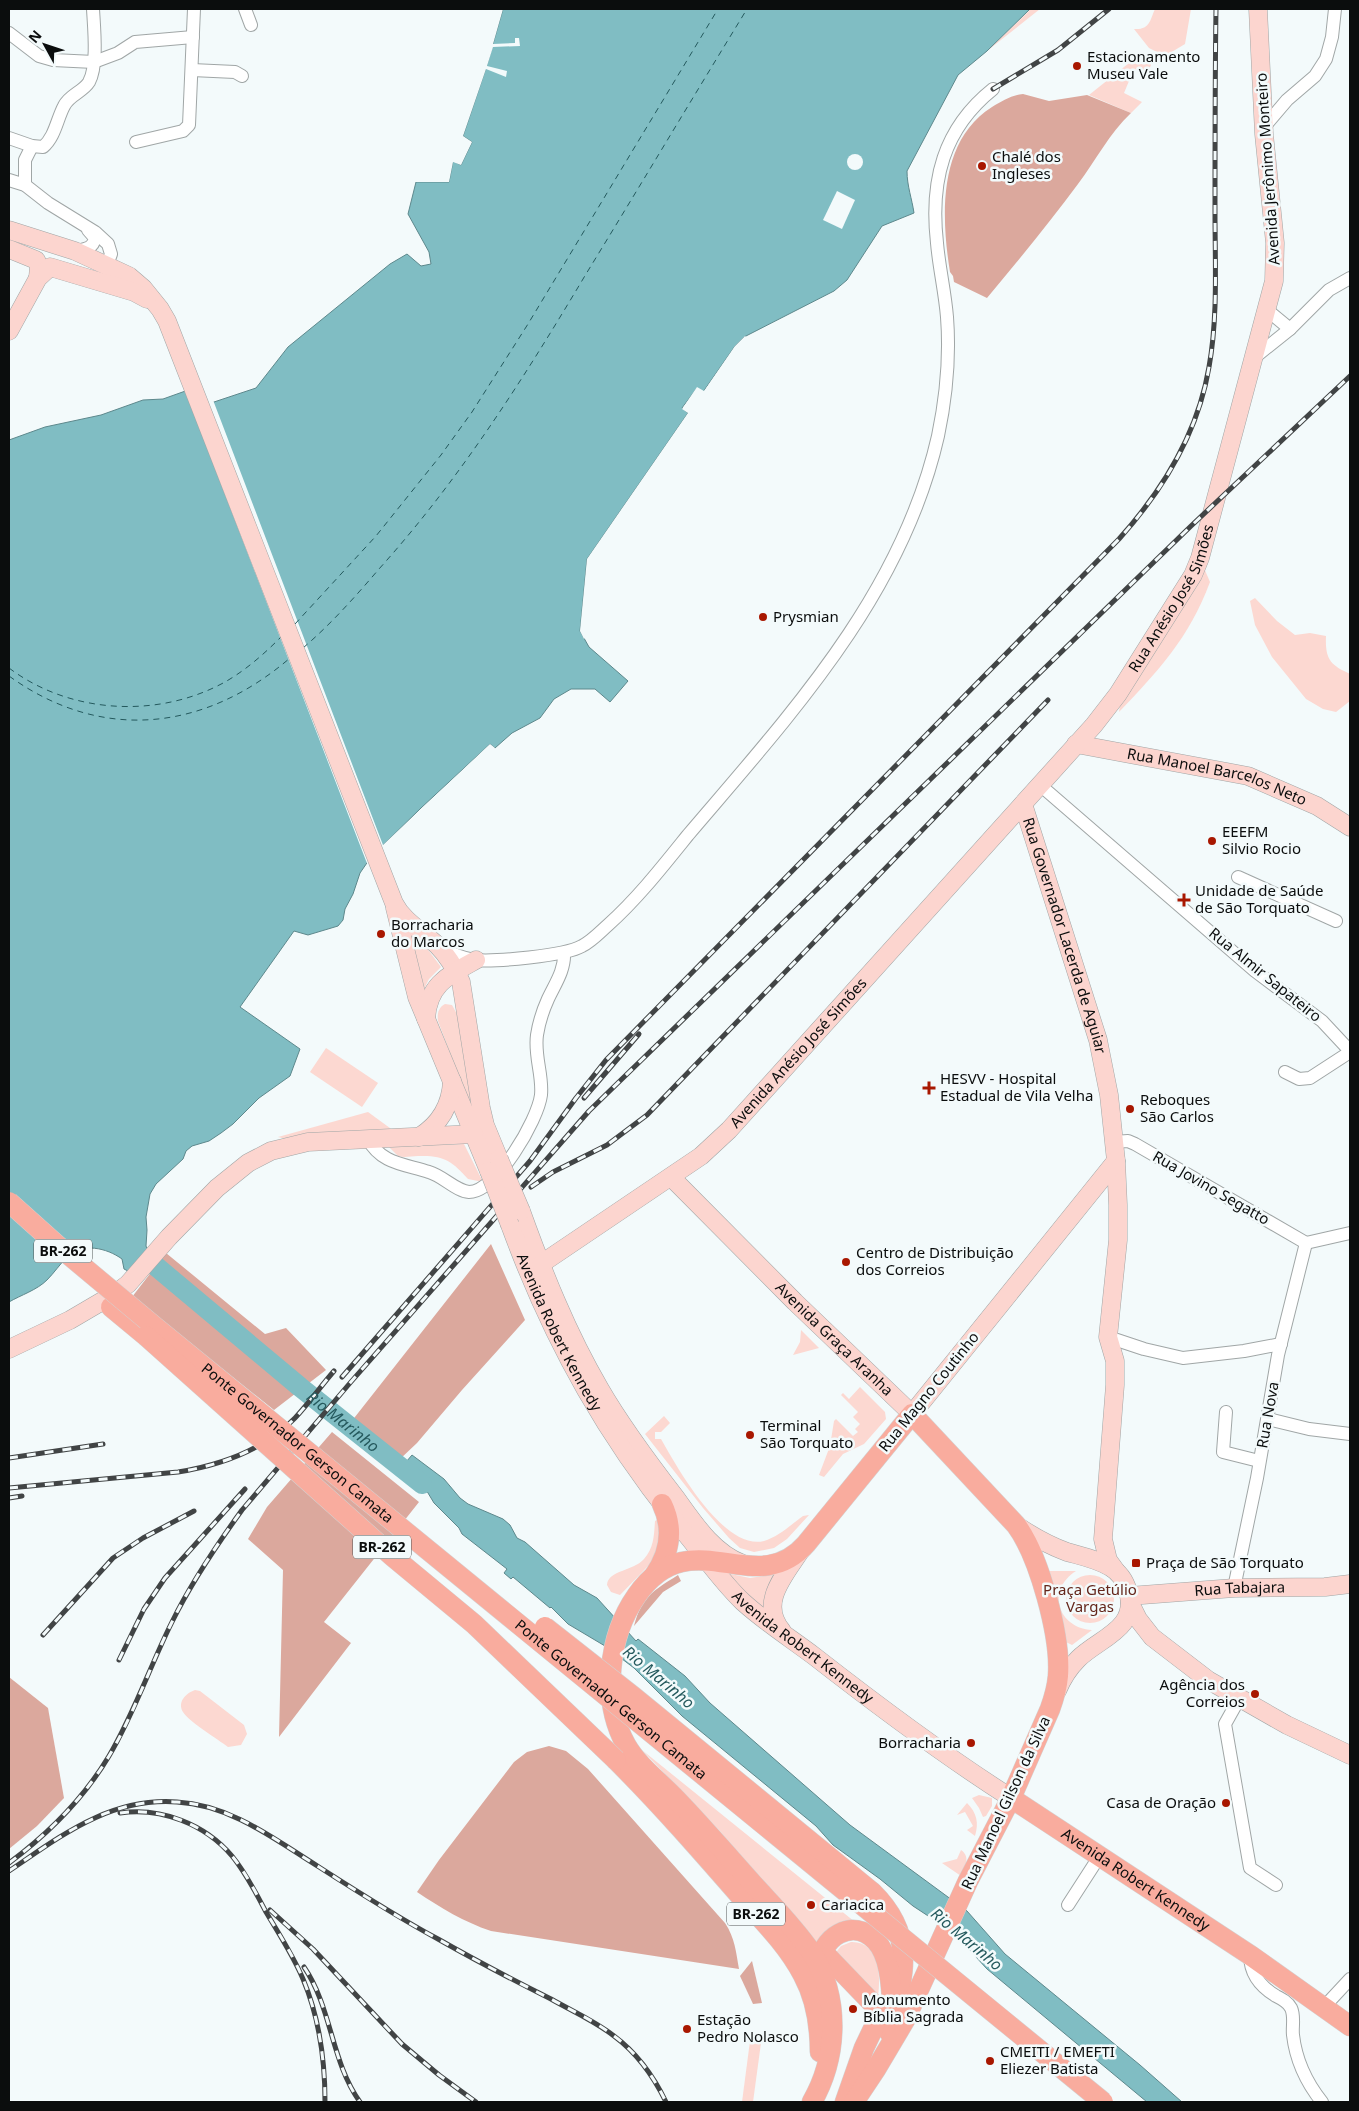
<svg xmlns="http://www.w3.org/2000/svg" width="1359" height="2111" viewBox="0 0 1359 2111" font-family="'Noto Sans',sans-serif">
<style>
.green{fill:#fcd8d1}
.forest{fill:#dba89d}
.water{fill:#80bdc3;stroke:#5d888c}
.pier{fill:#f3fafb}
.lines{fill:none;stroke-linecap:round;stroke-linejoin:round}
.river{stroke:#80bdc3;stroke-width:20}
.ferry{stroke:#24595d;stroke-width:1;stroke-dasharray:6 5;stroke-linecap:butt}
.street-casing{stroke:#a0a6a6;stroke-width:14}
.secondary-casing{stroke:#a0a6a6;stroke-width:19}
.primary-casing{stroke:#d3d3d3;stroke-width:21}
.street{stroke:#fff;stroke-width:12}
.secondary{stroke:#fcd5cf;stroke-width:18}
.primary{stroke:#f9ac9e;stroke-width:20}
.rail-casing{stroke:#414445;stroke-width:5}
.rail{stroke:#f3fafb;stroke-width:3;stroke-dasharray:9;stroke-linecap:butt}
.secondary-bridge-casing{stroke:#a0a6a6;stroke-width:19;stroke-linecap:butt}
.primary-bridge-casing{stroke:#d3d3d3;stroke-width:21;stroke-linecap:butt}
.secondary-bridge{stroke:#fcd5cf;stroke-width:18}
.primary-bridge{stroke:#f9ac9e;stroke-width:20}
.poi-dot{fill:#a81700;stroke:#f3fafb;stroke-width:2}
.labels{text-anchor:middle;stroke-width:5;stroke-linejoin:round;paint-order:stroke}
.shield{fill:#f3fafb;stroke:#515454;stroke-width:1}
.shield-label{font-size:14px;font-weight:bold;fill:#0b0d0d}
.poi-label{font-size:15px;fill:#0b0d0d;stroke:#f3fafb;text-anchor:start}
.street-label{font-size:15px;fill:#0b0d0d;stroke:#f3fafb}
.park-label{font-size:15px;fill:#64261b;stroke:#f3fafb}
.water-label{font-size:16px;font-style:italic;fill:#24595d;stroke:#f3fafb}
</style>
<rect width="100%" height="100%" fill="#f3fafb"/>
<g class="green">
<path d="M1028,9H1040L987,51L1029,11Z"/>
<path d="M1155,9H1191L1185,44L1165,56L1149,48L1134,29C1150,30 1150,20 1155,9Z"/>
<path d="M1139,55L1148,57L1151,65L1147,74L1134,69L1124,93L1142,102L1131,113L1089,95Z"/>
<path d="M1204,568L1210,582C1189,638 1159,670 1119,712L1120,705Z"/>
<path d="M1255,598L1277,621L1295,635L1310,633L1326,636C1325,659 1330,665 1350,674V701L1336,712L1323,709L1306,699L1272,657L1255,625L1250,601Z"/>
<path d="M405,929L429,951L441,967L429,979L421,995Z"/>
<path d="M445,1004L452,1005L457,1014L492,1164L438,1021C437,1014 438,1008 445,1004Z"/>
<path d="M326,1048L378,1083L362,1107L310,1072Z"/>
<path d="M368,1112L394,1131L286,1139L278,1137Z"/>
<path d="M464,1144L483,1182L468,1179C452,1161 444,1155 418,1156C411,1156 405,1158 398,1156L388,1146Z"/>
<path d="M801,1330L819,1348L793,1355L800,1342Z"/>
<path d="M860,1387L885,1412L886,1419L864,1444L843,1454L824,1477L819,1475L830,1446L834,1421L836,1419L853,1436L858,1432L855,1429L860,1424L853,1417L858,1412L841,1395L843,1393L849,1399Z"/>
<path d="M664,1416L670,1423L661,1432H655V1439H661C678,1469 724,1551 764,1541C778,1537 792,1524 803,1516L809,1515L787,1539L774,1548L754,1552L740,1548L729,1538L703,1508L645,1434Z"/>
<path d="M657,1520L661,1535L652,1562L620,1595L611,1592L607,1585C608,1570 634,1571 644,1559C654,1548 654,1535 655,1521Z"/>
<path d="M1049,1571H1076C1046,1590 1058,1628 1092,1630L1072,1645L1066,1642Z"/>
<path d="M726,1573L750,1578L781,1573L765,1596L764,1611Z"/>
<circle cx="1090" cy="1599" r="24"/>
<path d="M195,1690L200,1691L244,1725L247,1734L241,1745L228,1747C219,1740 188,1721 183,1712C177,1702 186,1693 195,1690Z"/>
<path d="M642,1750L855,1922L817,1944L718,1829Z"/>
<path d="M979,1795L992,1798V1806L986,1816L983,1817L979,1808L972,1798Z"/>
<path d="M967,1803C977,1813 979,1823 975,1836L967,1830L973,1826L965,1812L957,1815Z"/>
<path d="M961,1850C971,1857 965,1867 961,1876L942,1863L957,1859Z"/>
<path d="M851,1942C879,1941 881,1975 878,1996L834,1955L841,1946Z"/>
<path d="M750,2041L761,2043L753,2102H742Z"/>
</g>
<g class="forest">
<path d="M1023,94L1049,101L1087,95L1131,113C1109,134 1096,160 1078,184C1049,223 1018,261 987,298L954,282L953,276L950,272C941,216 938,141 992,107C1002,101 1012,95 1023,94Z"/>
<path d="M491,1244L525,1320L462,1390L417,1443L399,1460L351,1422Z"/>
<path d="M166,1253L265,1334L286,1328L326,1370L274,1410L132,1297Z"/>
<path d="M332,1432L419,1502L324,1622L351,1643L279,1737L283,1570L248,1539L267,1507Z"/>
<path d="M678,1575L681,1581L663,1592L634,1626C642,1596 653,1591 678,1575Z"/>
<path d="M9,1677L48,1708L64,1798L37,1826L9,1849Z"/>
<path d="M549,1746L566,1751L588,1769L725,1923C735,1938 736,1952 739,1969L491,1931C464,1922 441,1908 417,1892L439,1860L514,1762L527,1752Z"/>
<path d="M752,1961L762,2003L753,2004L740,1976Z"/>
</g>
<g class="water">
<path d="M503,9H1028L1029,10L987,51L958,75L907,171C907,186 912,199 914,213L882,226L847,280L834,291L744,337L735,346L703,392L697,388L682,408L688,413L587,559L580,631L589,647L628,681L610,702L595,689H571L554,699L540,718L512,733L495,748L490,744L421,808L371,857L360,873L353,894L345,909L343,920L338,926L308,935L294,931L240,1007L300,1049L290,1076L259,1098L233,1124L221,1133L209,1141L192,1146L186,1151L183,1159L156,1184L150,1194L146,1217L147,1230L146,1246L149,1254L132,1273L124,1269L122,1259C107,1248 82,1242 67,1257C60,1264 54,1273 47,1280C37,1290 21,1295 9,1302V440L45,427L101,415L143,400L163,399L191,389L208,404L256,388L288,347L390,264L407,254L421,266L431,264L429,252L408,214L416,182H449L453,161L461,165L472,142L463,136L486,68Z"/>
<path d="M412,1455L444,1479L460,1498L468,1504L503,1519L510,1525L517,1538L525,1542L574,1585L597,1598L636,1641L638,1639L685,1676L710,1703L850,1825L967,1911L1005,1954L1140,2065L1182,2102H1147L987,1969L954,1933L913,1906L880,1879L833,1845L816,1826L682,1716L634,1668L605,1646L568,1624L551,1607L550,1608L513,1577L511,1579L504,1573L507,1569L462,1534L459,1528L434,1503L425,1488L400,1469Z"/>
</g>
<g class="pier">
<path d="M500,9H503L493,44L515,43V38H519L520,46L493,47L487,66L507,71L506,77L486,69L463,136L472,142L461,165L453,162L449,182H416V179L447,180L451,160L454,159L460,162L469,143L460,135L484,68Z"/>
<circle cx="855" cy="162" r="8"/>
<path d="M837,191L855,200L842,229L823,220Z"/>
<path d="M745,336L747,338L737,347L705,393L703,394L698,391L686,408L690,411L691,414L590,560L582,631L586,637L584,639L580,631L587,559L688,413L682,409L697,387L704,391L735,346Z"/>
<path d="M192,386L209,401L213,400L383,845L490,744L495,748L493,750L490,747L422,810L368,866L184,388Z"/>
</g>
<g class="lines">
<path class="river" id="s1" d="M146,1258L300,1387L422,1484"/>
<g class="ferry">
<path d="M295,624L376,536L441,455L472,412L528,324L718,9"/>
<path d="M303,648C331,624 355,597 379,569C460,479 524,378 586,274C640,186 693,97 747,9"/>
<path d="M9,668C70,714 158,719 225,682C246,670 264,654 281,637"/>
<path d="M9,676C102,743 205,731 290,658"/>
</g>
<defs>
<g id="street">
<path d="M245,9L251,25"/>
<path d="M9,33L39,56L53,60L94,62L118,53L135,42L193,37"/>
<path d="M192,70L235,72L242,76"/>
<path d="M1264,127L1287,100L1315,76L1326,59L1332,37L1335,9"/>
<path d="M9,138L32,146L43,147C55,137 57,119 64,106C69,95 83,92 89,82C98,66 94,27 93,9"/>
<path d="M136,142L183,131L189,125L194,9"/>
<path d="M9,180L25,185L48,203L95,232L108,244L111,254L107,265"/>
<path d="M25,185V160L32,146"/>
<path d="M75,251C85,249 93,249 95,238L88,230"/>
<path d="M1267,310L1290,329"/>
<path d="M1255,357L1290,329L1329,290L1350,278"/>
<path d="M1040,785L1255,971L1322,1021L1350,1051"/>
<path d="M1238,877L1336,921"/>
<path d="M442,948C452,954 463,958 474,960C494,962 565,956 582,946C592,941 600,932 608,925C638,898 663,866 688,835C790,715 902,595 938,436C946,398 950,356 947,317C945,292 939,267 937,243C930,181 943,129 993,89"/>
<path d="M1285,1072L1299,1079L1310,1078L1350,1052"/>
<path d="M368,1139C381,1164 405,1164 429,1172C443,1176 456,1191 469,1192C496,1192 538,1120 541,1095C543,1075 534,1056 537,1035C539,1022 543,1010 548,999C555,984 565,970 564,953"/>
<path d="M1114,1142L1128,1141L1135,1144L1306,1243"/>
<path d="M1306,1243L1350,1233"/>
<path d="M1108,1337L1144,1349L1183,1358L1244,1351L1281,1344"/>
<path d="M1226,1412L1223,1452L1259,1461"/>
<path d="M1268,1419L1309,1429L1350,1434"/>
<path d="M1234,1588L1257,1478L1278,1355L1306,1243"/>
<path d="M1239,1699L1225,1724L1250,1868L1276,1885"/>
<path d="M1068,1905L1099,1857"/>
<path d="M1250,1955C1250,1974 1261,1987 1276,1996C1282,1999 1288,2002 1291,2008C1295,2016 1292,2027 1293,2035C1296,2061 1306,2082 1322,2102"/>
<path d="M1324,2007L1350,1979"/>
</g>
<g id="secondary">
<path d="M9,230L75,251L129,276L143,288L160,309L167,321L394,903C403,921 422,931 437,945C448,956 455,968 461,982L481,1108L485,1125L499,1159"/>
<path d="M9,249L36,260L39,266L38,278"/>
<path d="M9,331L38,278L50,267L134,292L147,299"/>
<path id="s2" d="M1076,744L1248,776L1317,806L1350,827"/>
<path id="s3" d="M1023,804L1098,1040L1109,1095L1116,1161L1118,1205V1240L1108,1337L1115,1361V1385L1103,1539L1108,1560L1116,1571"/>
<path d="M395,908L417,997L489,1171"/>
<path d="M426,1019C428,984 449,975 476,960"/>
<path d="M419,1137C440,1124 451,1105 452,1081"/>
<path id="s4" d="M671,1177L795,1302L912,1414L1116,1161"/>
<path d="M521,1211C543,1272 567,1333 600,1389C622,1427 649,1463 676,1498C694,1523 713,1553 743,1564"/>
<path id="s5" d="M510,1225C554,1345 609,1441 690,1539C707,1560 723,1583 743,1602C765,1622 790,1638 814,1656C878,1706 942,1754 1011,1798"/>
<path id="s6" d="M541,1264L701,1156L729,1130L1094,725L1118,694L1193,575L1200,558L1274,281L1275,243L1264,134L1258,9"/>
<path d="M9,1349L70,1320L116,1293L128,1284L169,1237L217,1188L248,1163L271,1151L308,1142L474,1134"/>
<path d="M1016,1525C1032,1536 1048,1545 1067,1552C1081,1556 1097,1559 1110,1567C1119,1572 1125,1581 1128,1591C1139,1629 1099,1638 1078,1659C1069,1668 1062,1679 1057,1691"/>
<path id="s7" d="M1129,1596L1234,1588L1325,1587L1350,1584"/>
<path d="M1130,1603L1138,1619L1152,1637L1208,1680L1287,1725L1350,1755"/>
<path d="M782,1631C758,1603 785,1575 801,1550"/>
</g>
<g id="primary">
<path d="M111,1307L146,1336"/>
<path d="M654,1576C670,1553 674,1529 662,1504"/>
<path d="M616,1760C660,1804 701,1851 742,1898C764,1922 788,1946 803,1975C816,1999 820,2026 820,2052"/>
<path id="s8" d="M1011,1798L1250,1955L1350,2026"/>
<path d="M872,1892C918,1937 903,1978 889,2032"/>
<path d="M820,1959L827,1956L877,2008L874,2027L864,2048L845,2102"/>
<path d="M820,1967C819,1938 853,1916 876,1941C889,1955 891,1982 892,2001"/>
<path d="M812,2102C838,2056 840,1998 812,1953C795,1928 773,1906 753,1884C728,1856 703,1827 676,1799C660,1782 638,1766 626,1745C601,1700 608,1636 637,1595C691,1518 755,1602 806,1544L912,1414L1016,1525C1039,1556 1061,1636 1058,1676C1057,1688 1054,1698 1050,1709L1011,1798L968,1881L905,2020L876,2069L854,2102"/>
</g>
</defs>
<use href="#street" class="street-casing"/>
<use href="#secondary" class="secondary-casing"/>
<use href="#primary" class="primary-casing"/>
<use href="#street" class="street"/>
<use href="#secondary" class="secondary"/>
<use href="#primary" class="primary"/>
<defs>
<g id="rail">
<path d="M993,89L1058,50L1109,9"/>
<path d="M584,1098L639,1034"/>
<path d="M531,1187L553,1172L607,1145L647,1115L1048,700"/>
<path d="M342,1377L530,1161L576,1098L606,1060L1119,539C1163,490 1198,433 1209,367C1218,317 1215,264 1215,213C1215,145 1215,77 1216,9"/>
<path d="M9,1458L103,1444"/>
<path d="M9,1488L178,1472C221,1465 264,1450 295,1418C309,1403 321,1386 334,1371"/>
<path d="M9,1498L22,1496"/>
<path d="M43,1635L113,1558L143,1538L194,1511"/>
<path d="M119,1660L144,1609L165,1578L245,1489"/>
<path d="M120,1813C161,1807 205,1824 232,1856C246,1873 256,1893 266,1912C279,1934 293,1955 303,1979C319,2017 325,2061 325,2102"/>
<path d="M9,1863C48,1834 84,1798 109,1756C134,1714 150,1666 172,1622C191,1583 216,1546 242,1510L350,1383L589,1111L1191,526L1350,376"/>
<path d="M9,1871C61,1836 110,1797 177,1802C231,1805 274,1839 319,1867C358,1892 397,1917 438,1939C475,1960 513,1980 551,1999C572,2011 595,2021 614,2036C637,2053 654,2077 666,2102"/>
<path d="M270,1910L313,1949L402,2044L439,2075L476,2102"/>
<path d="M304,1967C332,2008 331,2062 360,2102"/>
</g>
</defs>
<use href="#rail" class="rail-casing"/>
<use href="#rail" class="rail"/>
<defs>
<g id="secondary-bridge">
<path d="M499,1159L521,1211"/>
<path d="M489,1171L510,1225"/>
</g>
<g id="primary-bridge">
<path id="s9" d="M9,1202L57,1245L154,1326L1103,2102"/>
<path d="M146,1336L392,1556L474,1624L616,1760"/>
<path d="M545,1627L634,1697L872,1892"/>
</g>
</defs>
<use href="#secondary-bridge" class="secondary-bridge-casing"/>
<use href="#primary-bridge" class="primary-bridge-casing"/>
<use href="#secondary-bridge" class="secondary-bridge"/>
<use href="#primary-bridge" class="primary-bridge"/>
</g>
<g class="poi-dot">
<circle cx="1077" cy="66" r="5"/>
<circle cx="982" cy="166" r="5"/>
<circle cx="763" cy="617" r="5"/>
<circle cx="1212" cy="841" r="5"/>
<path d="M1181.5 892.5h5v5h5v5h-5v5h-5v-5h-5v-5h5z"/>
<circle cx="381" cy="934" r="5"/>
<path d="M926.5 1080.5h5v5h5v5h-5v5h-5v-5h-5v-5h5z"/>
<circle cx="1130" cy="1109" r="5"/>
<circle cx="846" cy="1262" r="5"/>
<circle cx="750" cy="1435" r="5"/>
<rect x="1131" y="1558" width="10" height="10" rx="2.5"/>
<circle cx="1255" cy="1694" r="5"/>
<circle cx="971" cy="1743" r="5"/>
<circle cx="1226" cy="1803" r="5"/>
<circle cx="811" cy="1905" r="5"/>
<circle cx="853" cy="2009" r="5"/>
<circle cx="687" cy="2029" r="5"/>
<circle cx="990" cy="2061" r="5"/>
</g>
<g class="labels">
<g class="shield">
<rect x="34" y="1239.5" width="58" height="23" rx="4"/>
<rect x="353" y="1535.5" width="58" height="23" rx="4"/>
<rect x="727" y="1902.5" width="58" height="23" rx="4"/>
</g>
<g class="shield-label">
<text x="63" y="1256">BR-262</text>
<text x="382" y="1552">BR-262</text>
<text x="756" y="1919">BR-262</text>
</g>
<g class="poi-label">
<text x="1087" y="62">Estacionamento<tspan x="1087" dy="17">Museu Vale</tspan></text>
<text x="992" y="162">Chalé dos<tspan x="992" dy="17">Ingleses</tspan></text>
<text x="773" y="622">Prysmian</text>
<text x="1222" y="837">EEEFM<tspan x="1222" dy="17">Silvio Rocio</tspan></text>
<text x="1195" y="896">Unidade de Saúde<tspan x="1195" dy="17">de São Torquato</tspan></text>
<text x="391" y="930">Borracharia<tspan x="391" dy="17">do Marcos</tspan></text>
<text x="940" y="1084">HESVV - Hospital<tspan x="940" dy="17">Estadual de Vila Velha</tspan></text>
<text x="1140" y="1105">Reboques<tspan x="1140" dy="17">São Carlos</tspan></text>
<text x="856" y="1258">Centro de Distribuição<tspan x="856" dy="17">dos Correios</tspan></text>
<text x="760" y="1431">Terminal<tspan x="760" dy="17">São Torquato</tspan></text>
<text x="1146" y="1568">Praça de São Torquato</text>
<text x="1245" y="1690" text-anchor="end">Agência dos<tspan x="1245" dy="17">Correios</tspan></text>
<text x="961" y="1748" text-anchor="end">Borracharia</text>
<text x="1216" y="1808" text-anchor="end">Casa de Oração</text>
<text x="821" y="1910">Cariacica</text>
<text x="863" y="2005">Monumento<tspan x="863" dy="17">Bíblia Sagrada</tspan></text>
<text x="697" y="2025">Estação<tspan x="697" dy="17">Pedro Nolasco</tspan></text>
<text x="1000" y="2057">CMEITI / EMEFTI<tspan x="1000" dy="17">Eliezer Batista</tspan></text>
</g>
<g class="street-label">
<text transform="translate(1268 169) rotate(-94)" y="5">Avenida Jerônimo Monteiro</text>
<text dy="5" stroke="none"><textPath href="#s6" startOffset="926">Rua Anésio José Simões</textPath></text>
<text dy="5" stroke="none"><textPath href="#s2" startOffset="145">Rua Manoel Barcelos Neto</textPath></text>
<text dy="5" stroke="none"><textPath href="#s3" startOffset="138">Rua Governador Lacerda de Aguiar</textPath></text>
<text transform="translate(1265 975) rotate(39)" y="5">Rua Almir Sapateiro</text>
<text dy="5" stroke="none"><textPath href="#s6" startOffset="335">Avenida Anésio José Simões</textPath></text>
<text transform="translate(1211 1188) rotate(30)" y="5">Rua Jovino Segatto</text>
<text dy="5" stroke="none"><textPath href="#s5" startOffset="118">Avenida Robert Kennedy</textPath></text>
<text dy="5" stroke="none"><textPath href="#s4" startOffset="230">Avenida Graça Aranha</textPath></text>
<text transform="translate(929 1392) rotate(-51)" y="5">Rua Magno Coutinho</text>
<text transform="translate(1268 1415) rotate(-80)" y="5">Rua Nova</text>
<text dy="5" stroke="none"><textPath href="#s9" startOffset="376">Ponte Governador Gerson Camata</textPath></text>
<text dy="5" stroke="none"><textPath href="#s7" startOffset="111">Rua Tabajara</textPath></text>
<text dy="5" stroke="none"><textPath href="#s5" startOffset="521">Avenida Robert Kennedy</textPath></text>
<text dy="5" stroke="none"><textPath href="#s9" startOffset="781">Ponte Governador Gerson Camata</textPath></text>
<text transform="translate(1006 1803) rotate(-65)" y="5">Rua Manoel Gilson da Silva</text>
<text dy="5" stroke="none"><textPath href="#s8" startOffset="149">Avenida Robert Kennedy</textPath></text>
</g>
<g class="park-label">
<text x="1090" y="1595">Praça Getúlio<tspan x="1090" dy="17">Vargas</tspan></text>
</g>
<g class="water-label">
<text dy="6" stroke="none"><textPath href="#s1" startOffset="256">Rio Marinho</textPath></text>
<text transform="translate(659 1677) rotate(40)" y="6">Rio Marinho</text>
<text transform="translate(967 1939) rotate(40)" y="6">Rio Marinho</text>
</g>
</g>
<rect width="1359" height="2111" fill="none" stroke="#0b0d0d" stroke-width="20"/>
<g transform="translate(45 45) rotate(310)" stroke="#f3fafb" stroke-width="4" paint-order="stroke">
<path d="M0-4L9 19L0 12L-9 19Z" fill="#0b0d0d"/>
<text y="-8" font-size="14" font-weight="bold" text-anchor="middle" fill="#0b0d0d">N</text>
</g>
</svg>
